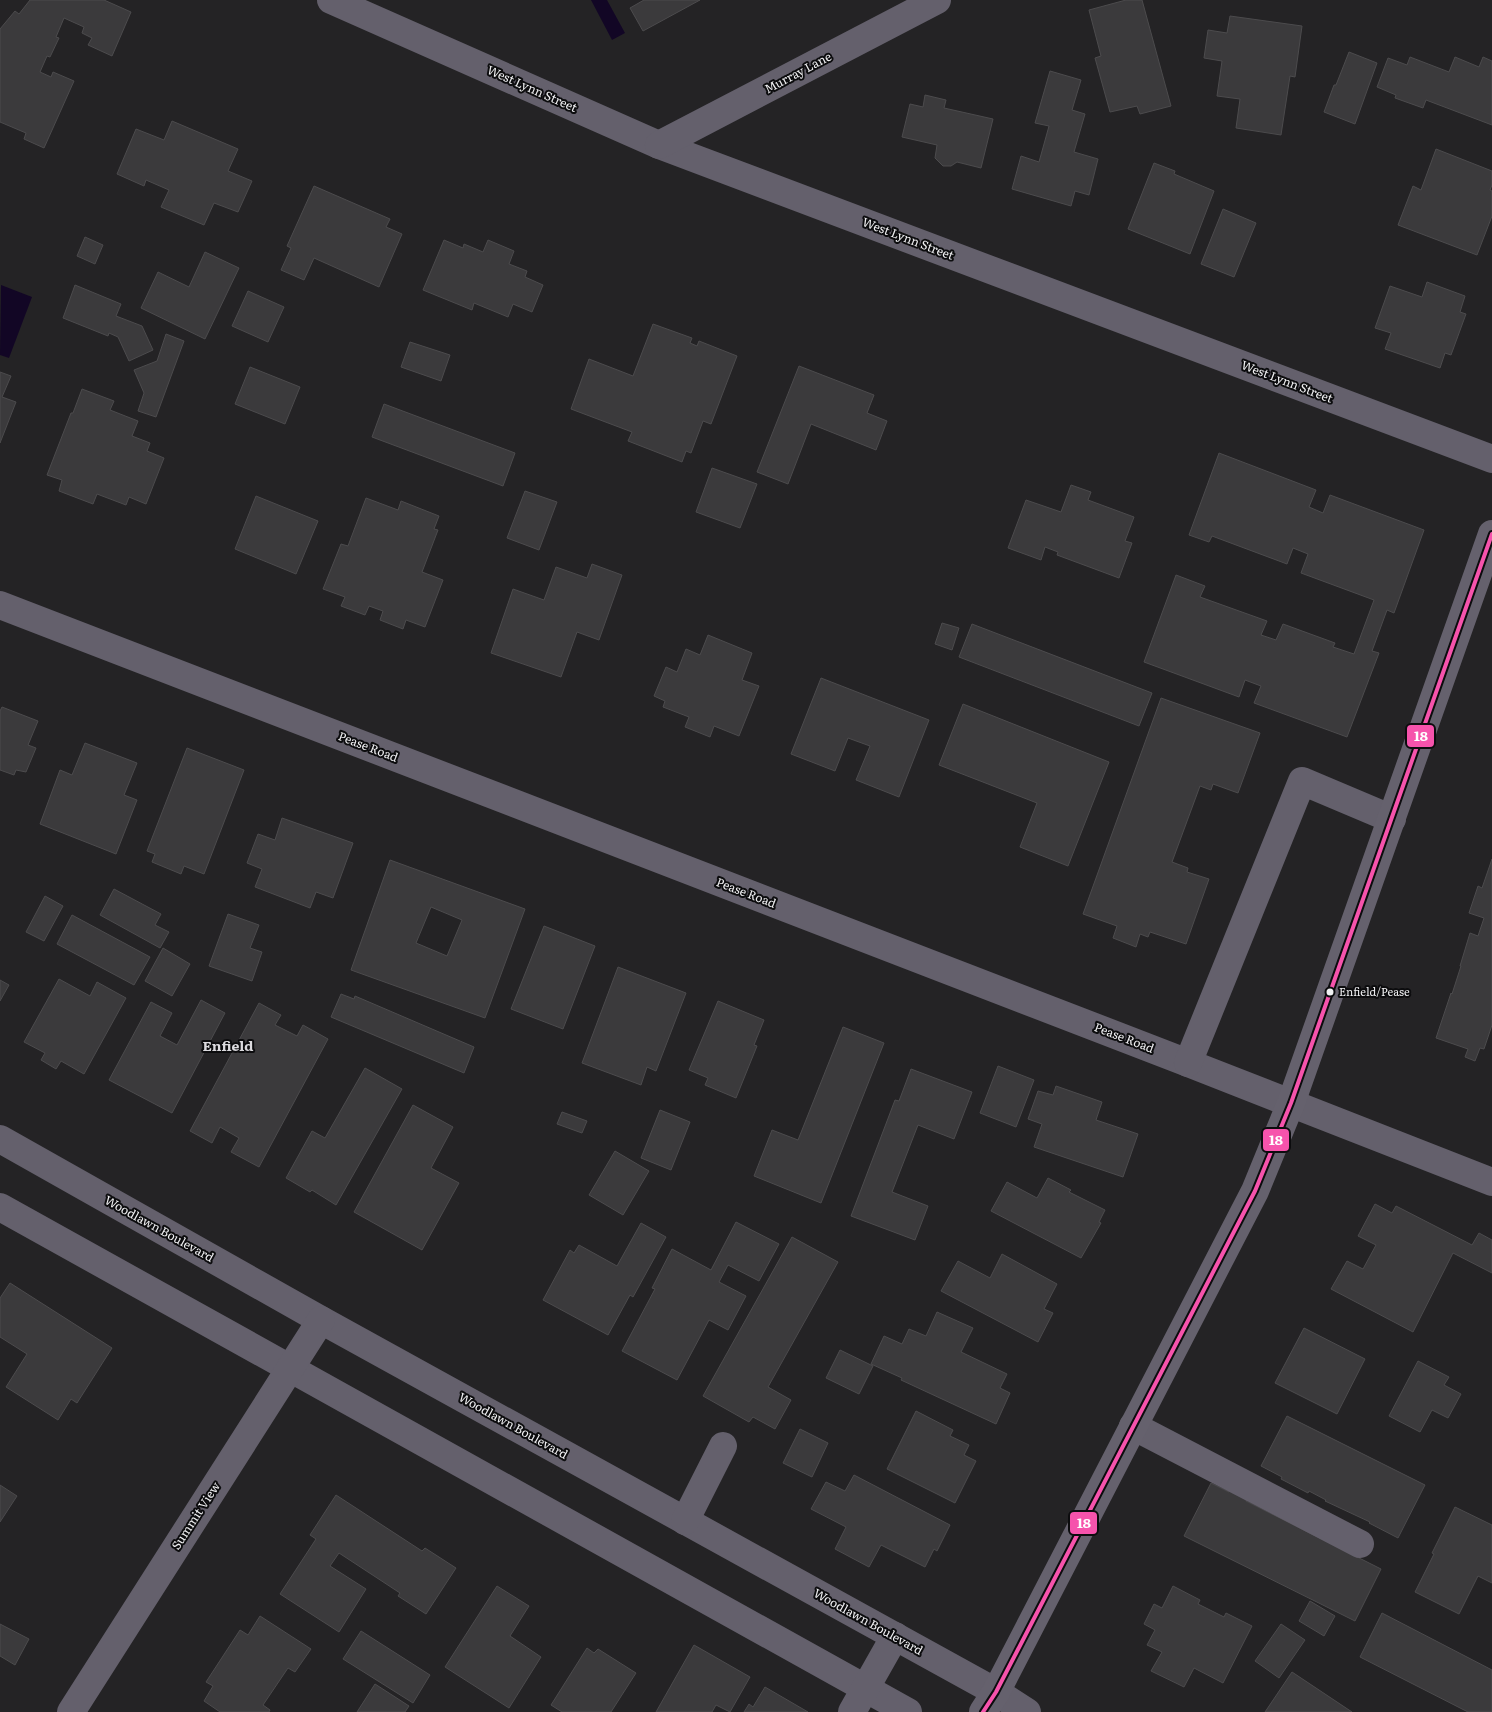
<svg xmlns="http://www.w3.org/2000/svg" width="1492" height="1712" viewBox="0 0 1492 1712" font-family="Literata,serif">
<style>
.water{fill:#120625}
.building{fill:#3b3a3c;stroke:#4c4b4d;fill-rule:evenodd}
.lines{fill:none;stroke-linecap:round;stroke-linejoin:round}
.minor{stroke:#64606c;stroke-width:28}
.major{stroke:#65616d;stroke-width:28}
.bus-1-casing{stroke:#0c0c0e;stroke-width:8}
.bus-1{stroke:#f653ac;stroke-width:4}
.bus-dot{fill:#f0f0f2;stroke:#0c0c0e;stroke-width:2}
.labels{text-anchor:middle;stroke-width:4;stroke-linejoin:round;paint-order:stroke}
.bus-label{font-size:11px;fill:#f0f0f2;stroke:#0c0c0e;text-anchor:start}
.street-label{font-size:12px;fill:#f0f0f2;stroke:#0c0c0e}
.neighbourhood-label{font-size:14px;font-weight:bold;fill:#dbdade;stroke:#0c0c0e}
.line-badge{stroke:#0c0c0e;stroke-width:2}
.badge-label{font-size:14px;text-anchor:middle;font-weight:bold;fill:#fff}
</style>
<rect width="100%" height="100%" fill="#242325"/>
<g class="water">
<path d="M591,0H607L625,33L612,40Z"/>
<path d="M1,285L32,297L9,358L0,355Z"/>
</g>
<g class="building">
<path d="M30,0H104L131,12L112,56L88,45L92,38L82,33L84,27L64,18L56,37L59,38L50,57L47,56L40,72L51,77L53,72L74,81L44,148L24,139L26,133L0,122V29L15,11L19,14Z"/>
<path d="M644,0H700L643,31L630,8Z"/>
<path d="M1126,0H1142L1171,106L1140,114L1137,106L1110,112L1095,58L1101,56L1089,10Z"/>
<path d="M1230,16L1302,26L1295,77L1290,76L1281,135L1236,128L1240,99L1217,96L1222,61L1204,58L1208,30L1227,33Z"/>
<path d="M1349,52L1377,63L1355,124L1324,112L1334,85H1336Z"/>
<path d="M1410,57L1449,72L1455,57L1479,67L1483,57L1492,61V125L1426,100L1423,108L1395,98L1396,95L1377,87L1388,58L1407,65Z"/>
<path d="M1050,71L1081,80L1072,110L1085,114L1074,152L1098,159L1089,195L1075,191L1071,206L1012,189L1021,156L1039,162L1049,126L1035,123Z"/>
<path d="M925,95L946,100L944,108L993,119L981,168L957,162L951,166H943L935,158L937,145L902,137L910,104L923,107Z"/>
<path d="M172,121L238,149L228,171L252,181L238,212L214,203L204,225L161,207L169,190L146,180L144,186L117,174L136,129L164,140Z"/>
<path d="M1436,149L1492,171V185L1490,190L1492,191V216L1477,255L1398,225L1413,186L1421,190Z"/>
<path d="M1154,163L1175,171L1174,174L1214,191L1190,254L1128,229Z"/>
<path d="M314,186L390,219L386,227L402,234L379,287L314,258L304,280L281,270L291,248L287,246Z"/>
<path d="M1223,209L1256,223L1234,277L1201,264Z"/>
<path d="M85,237L103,245L95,264L77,256Z"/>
<path d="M444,240L463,248L464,244L483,252L488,240L514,251L509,264L527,271L525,277L543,285L532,312L513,304L508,317L474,303L472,310L423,290Z"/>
<path d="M205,252L239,268L205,339L141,308L158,272L189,287Z"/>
<path d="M1427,282L1465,296L1460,312L1466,314L1451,355L1445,353L1440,368L1385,349L1391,333L1375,328L1390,286L1422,297Z"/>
<path d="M75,285L121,304L116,316L142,326L153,350L129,361L118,337L109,333L108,336L63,318Z"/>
<path d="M248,291L284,307L268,342L232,326Z"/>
<path d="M653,324L692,338L690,343L697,346L699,341L737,356L711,424L703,421L691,453L686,451L682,462L628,441L632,432L571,409L589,359L633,376Z"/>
<path d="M166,334L184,341L156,417L138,411L144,393L134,370L157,361Z"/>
<path d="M410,342L450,355L441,381L401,367Z"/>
<path d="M799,366L874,395L867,413L887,421L876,450L811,424L788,484L757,472Z"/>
<path d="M250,367L300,387L285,424L235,404Z"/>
<path d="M0,372L11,376L2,397L16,402L0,443Z"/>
<path d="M82,389L114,401L110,410L138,421L132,436L150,443L147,451L164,458L146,504L129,497L126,505L97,494L93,504L59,491L62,480L47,475L71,413H73Z"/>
<path d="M384,404L515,453L503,486L372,437Z"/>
<path d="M1219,453L1316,490L1309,507L1323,513L1330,495L1424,530L1394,613L1387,610L1372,651L1379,653L1347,737L1254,703L1261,686L1245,680L1239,697L1144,662L1176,575L1205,586L1200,597L1267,621L1261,635L1276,640L1283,624L1335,643L1333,647L1354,654L1374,600L1301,573L1308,554L1293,548L1287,564L1212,536L1209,542L1189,535Z"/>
<path d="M712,468L757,484L740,528L696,512Z"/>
<path d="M1071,485L1091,492L1088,500L1134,517L1125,541L1132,543L1119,578L1057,555L1058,552L1045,547L1041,560L1008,548L1026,500L1061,512Z"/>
<path d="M525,491L557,502L539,550L507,538Z"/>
<path d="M256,496L318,521L296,574L235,549Z"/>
<path d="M366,498L398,510L401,501L439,516L434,529L438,530L422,572L443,580L425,627L406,620L403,629L380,620L383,611L369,606L365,615L341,606L345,597L323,589L341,544L348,546Z"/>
<path d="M592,564L622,575L599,640L577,632L561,677L491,653L513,589L544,600L556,567L587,578Z"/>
<path d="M942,623L959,628L952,650L935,644Z"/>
<path d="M972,624L1152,693L1139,726L959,657Z"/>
<path d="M708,635L752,653L742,680L759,686L739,736L714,726L710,737L685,727L689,717L663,707L665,701L654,696L666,667L677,672L686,649L700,655Z"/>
<path d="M821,678L929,720L899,797L856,780L870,746L848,738L835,771L791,754Z"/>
<path d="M1161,698L1260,733L1238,793L1213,784L1211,790L1200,786L1172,862L1188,868L1187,872L1209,879L1186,944L1150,932L1148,937L1140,934L1136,947L1113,938L1117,926L1083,914Z"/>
<path d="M963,704L1109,762L1068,866L1020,847L1037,803L939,765Z"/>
<path d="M2,707L38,721L28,745L36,748L26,772L16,770L14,775L0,770V711Z"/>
<path d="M85,743L137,763L124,795L137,800L116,854L40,824L60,770L72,775Z"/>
<path d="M187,748L244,770L204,874L184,866L181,874L152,862L155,854L147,851Z"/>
<path d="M282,818L353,843L333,898L316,892L310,908L255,887L262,869L247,863L258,834L275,840Z"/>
<path d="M1492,859V1025L1484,1049L1480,1048L1475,1061L1465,1057L1468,1049L1436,1038L1451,993L1452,994L1461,966H1460L1470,933L1478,936L1484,918L1469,913L1478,886L1482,888Z"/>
<path d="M390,860L525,909L485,1018L351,970ZM431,907L462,920L447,956L416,943Z"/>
<path d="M114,889L161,914L155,925L169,932L160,948L100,915Z"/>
<path d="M45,896L63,906L44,941L26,932Z"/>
<path d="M228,914L259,925L250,948L262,952L252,981L209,966Z"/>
<path d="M72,915L150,957L134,985L57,944Z"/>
<path d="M544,926L595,946L563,1029L511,1009Z"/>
<path d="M163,948L190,964L172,996L145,981Z"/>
<path d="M618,967L686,993L656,1071L647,1067L641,1085L582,1063Z"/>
<path d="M59,979L90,996L97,982L126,998L84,1074L61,1061L56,1069L41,1060L45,1053L24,1042Z"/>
<path d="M0,980L9,985L0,1001Z"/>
<path d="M341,994L354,999L355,996L474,1047L464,1073L331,1017Z"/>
<path d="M201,1000L225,1013L172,1113L109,1080L151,1002L172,1013L160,1036L177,1045Z"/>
<path d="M718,1001L764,1020L754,1045L757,1046L736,1098L705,1085L708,1078L689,1070Z"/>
<path d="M259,1003L281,1015L275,1025L297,1036L303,1025L328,1039L259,1167L231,1152L239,1138L220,1127L212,1143L190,1131Z"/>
<path d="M843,1027L884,1043L821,1203L754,1176L772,1130L798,1140Z"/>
<path d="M998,1066L1034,1080L1016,1127L980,1113Z"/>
<path d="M365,1068L402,1089L336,1205L312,1190L310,1192L286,1178L312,1131L325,1138Z"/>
<path d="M911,1069L972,1092L954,1139L918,1125L892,1192L928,1206L915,1240L851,1216L895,1100L899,1101Z"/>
<path d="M1056,1086L1102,1102L1096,1120L1138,1134L1123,1177L1034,1147L1042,1124L1028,1119L1038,1091L1053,1095Z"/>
<path d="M413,1105L453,1127L431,1168L459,1183L422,1250L354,1212Z"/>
<path d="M660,1110L690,1122L671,1170L641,1158Z"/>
<path d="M562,1112L587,1121L582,1133L557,1124Z"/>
<path d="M615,1151L649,1171L623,1215L589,1195Z"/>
<path d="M1048,1178L1071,1190L1069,1192L1105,1210L1099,1222L1101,1223L1081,1258L991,1211L1007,1182L1037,1198Z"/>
<path d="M1375,1204L1392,1213L1396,1206L1472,1245L1479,1233L1492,1240V1273L1453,1253L1413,1332L1331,1289L1347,1261L1363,1269L1376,1245L1358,1236Z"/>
<path d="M736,1222L779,1244L759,1281L728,1265L719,1282L746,1296L728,1330L709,1320L677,1380L622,1351L655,1289L652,1288L672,1249L711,1270Z"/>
<path d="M641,1223L666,1237L633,1297L630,1295L608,1335L543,1300L570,1250L574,1253L579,1245L617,1266Z"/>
<path d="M792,1237L838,1262L768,1387L791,1400L775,1429L753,1417L749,1422L703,1396Z"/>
<path d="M1002,1254L1057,1284L1044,1309L1053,1313L1038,1342L941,1291L958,1261L990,1278Z"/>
<path d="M10,1283L112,1348L77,1403L71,1399L58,1420L6,1387L27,1354L0,1337V1298Z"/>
<path d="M937,1312L973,1328L961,1352L1007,1374L1000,1388L1010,1393L996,1424L901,1380L902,1378L871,1364L884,1336L902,1344L909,1329L926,1336Z"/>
<path d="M1304,1328L1365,1359L1337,1414L1275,1383Z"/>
<path d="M840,1350L873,1366L859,1394L826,1378Z"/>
<path d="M1418,1361L1449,1377L1444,1385L1461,1394L1448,1418L1432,1410L1420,1432L1389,1416Z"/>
<path d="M916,1411L953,1430L950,1436L969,1445L964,1455L976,1461L955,1503L887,1469Z"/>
<path d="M1287,1416L1425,1485L1398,1538L1369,1523L1370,1522L1325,1501L1326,1500L1309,1491L1308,1493L1281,1479L1282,1477L1261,1466Z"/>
<path d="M800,1429L828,1443L812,1477L783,1463Z"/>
<path d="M854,1475L950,1525L937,1551L934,1549L925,1567L881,1545L869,1567L835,1549L846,1527L811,1509L826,1482L845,1491Z"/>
<path d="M1211,1483L1229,1492L1230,1489L1248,1497L1246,1501L1381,1569L1355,1621L1184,1536Z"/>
<path d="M0,1485L17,1496L0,1522Z"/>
<path d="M336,1495L422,1551L425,1548L456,1568L426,1614L398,1596L400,1593L339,1553L330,1566L366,1589L339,1632L280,1594L316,1539L310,1535Z"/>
<path d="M1455,1507L1492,1525V1583L1478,1576L1459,1614L1415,1592L1434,1554L1432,1553Z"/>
<path d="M497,1586L529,1606L510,1636L541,1657L509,1708L445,1667Z"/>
<path d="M1173,1586L1200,1600L1198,1604L1224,1617L1226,1613L1252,1626L1223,1683L1194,1668L1184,1687L1151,1671L1162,1652L1147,1645L1155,1630L1144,1624L1154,1604L1162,1608Z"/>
<path d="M1310,1601L1335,1616L1324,1636L1299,1621Z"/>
<path d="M1382,1613L1492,1670V1712H1468L1360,1657Z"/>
<path d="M260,1616L311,1649L295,1672L288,1668L263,1705L270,1710L269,1712H220L204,1701L213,1686L206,1682L240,1630L248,1635Z"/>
<path d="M0,1624L29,1639L15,1665L0,1656Z"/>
<path d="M1281,1624L1305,1640L1279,1678L1255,1661Z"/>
<path d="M361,1631L430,1675L413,1703L343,1659Z"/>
<path d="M694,1645L750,1677L730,1712L716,1705L712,1712H656Z"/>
<path d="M587,1648L594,1653L598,1649L636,1673L611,1712H562L551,1705Z"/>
<path d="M1292,1672L1352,1712H1265Z"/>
<path d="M375,1684L409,1706L405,1712H357Z"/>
<path d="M765,1687L808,1712H744L749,1704L753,1707Z"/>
</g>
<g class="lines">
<g class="minor">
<path d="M331,0L659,145L1492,459"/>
<path d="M659,145L937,0"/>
<path d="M0,605L1188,1063L1492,1182"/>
<path d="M1188,1063L1302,781L1392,819"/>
<path d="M0,1139L321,1320L996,1692L1027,1712"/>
<path d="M0,1207L908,1712"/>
<path d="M1133,1426L1360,1544"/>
<path d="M685,1521L723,1446"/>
<path d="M71,1712L321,1320"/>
<path d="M852,1712L895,1636"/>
</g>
<path class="major" d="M983,1712L996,1692L1255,1191L1291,1103L1492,534"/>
<defs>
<path id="bus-1" d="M983,1712L996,1692L1255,1191L1291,1103L1492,534"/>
</defs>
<use href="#bus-1" class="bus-1-casing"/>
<use href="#bus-1" class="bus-1"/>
</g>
<circle class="bus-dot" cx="1330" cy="992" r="4.5"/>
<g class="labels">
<g class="bus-label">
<text x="1339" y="996">Enfield/Pease</text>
</g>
<g class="street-label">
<text transform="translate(798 73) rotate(-28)" y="4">Murray Lane</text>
<text transform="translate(532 89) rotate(24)" y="4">West Lynn Street</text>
<text transform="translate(908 239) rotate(21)" y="4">West Lynn Street</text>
<text transform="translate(1287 382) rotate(21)" y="4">West Lynn Street</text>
<text transform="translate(368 747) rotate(21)" y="4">Pease Road</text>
<text transform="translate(746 893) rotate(21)" y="4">Pease Road</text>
<text transform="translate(1124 1038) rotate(21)" y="4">Pease Road</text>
<text transform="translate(159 1229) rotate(29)" y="4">Woodlawn Boulevard</text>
<text transform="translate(513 1426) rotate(29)" y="4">Woodlawn Boulevard</text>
<text transform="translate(196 1516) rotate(-57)" y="4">Summit View</text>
<text transform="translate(868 1622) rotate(29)" y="4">Woodlawn Boulevard</text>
</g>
<g class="neighbourhood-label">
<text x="228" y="1051">Enfield</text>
</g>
</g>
<g class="line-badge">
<rect x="1406" y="724" width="29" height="24" rx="5" fill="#f653ac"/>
<rect x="1262" y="1128" width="28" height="24" rx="5" fill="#f653ac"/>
<rect x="1069" y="1511" width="29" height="24" rx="5" fill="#f653ac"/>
</g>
<g class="badge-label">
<text x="1421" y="741">18</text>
<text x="1276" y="1145">18</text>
<text x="1084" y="1528">18</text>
</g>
</svg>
